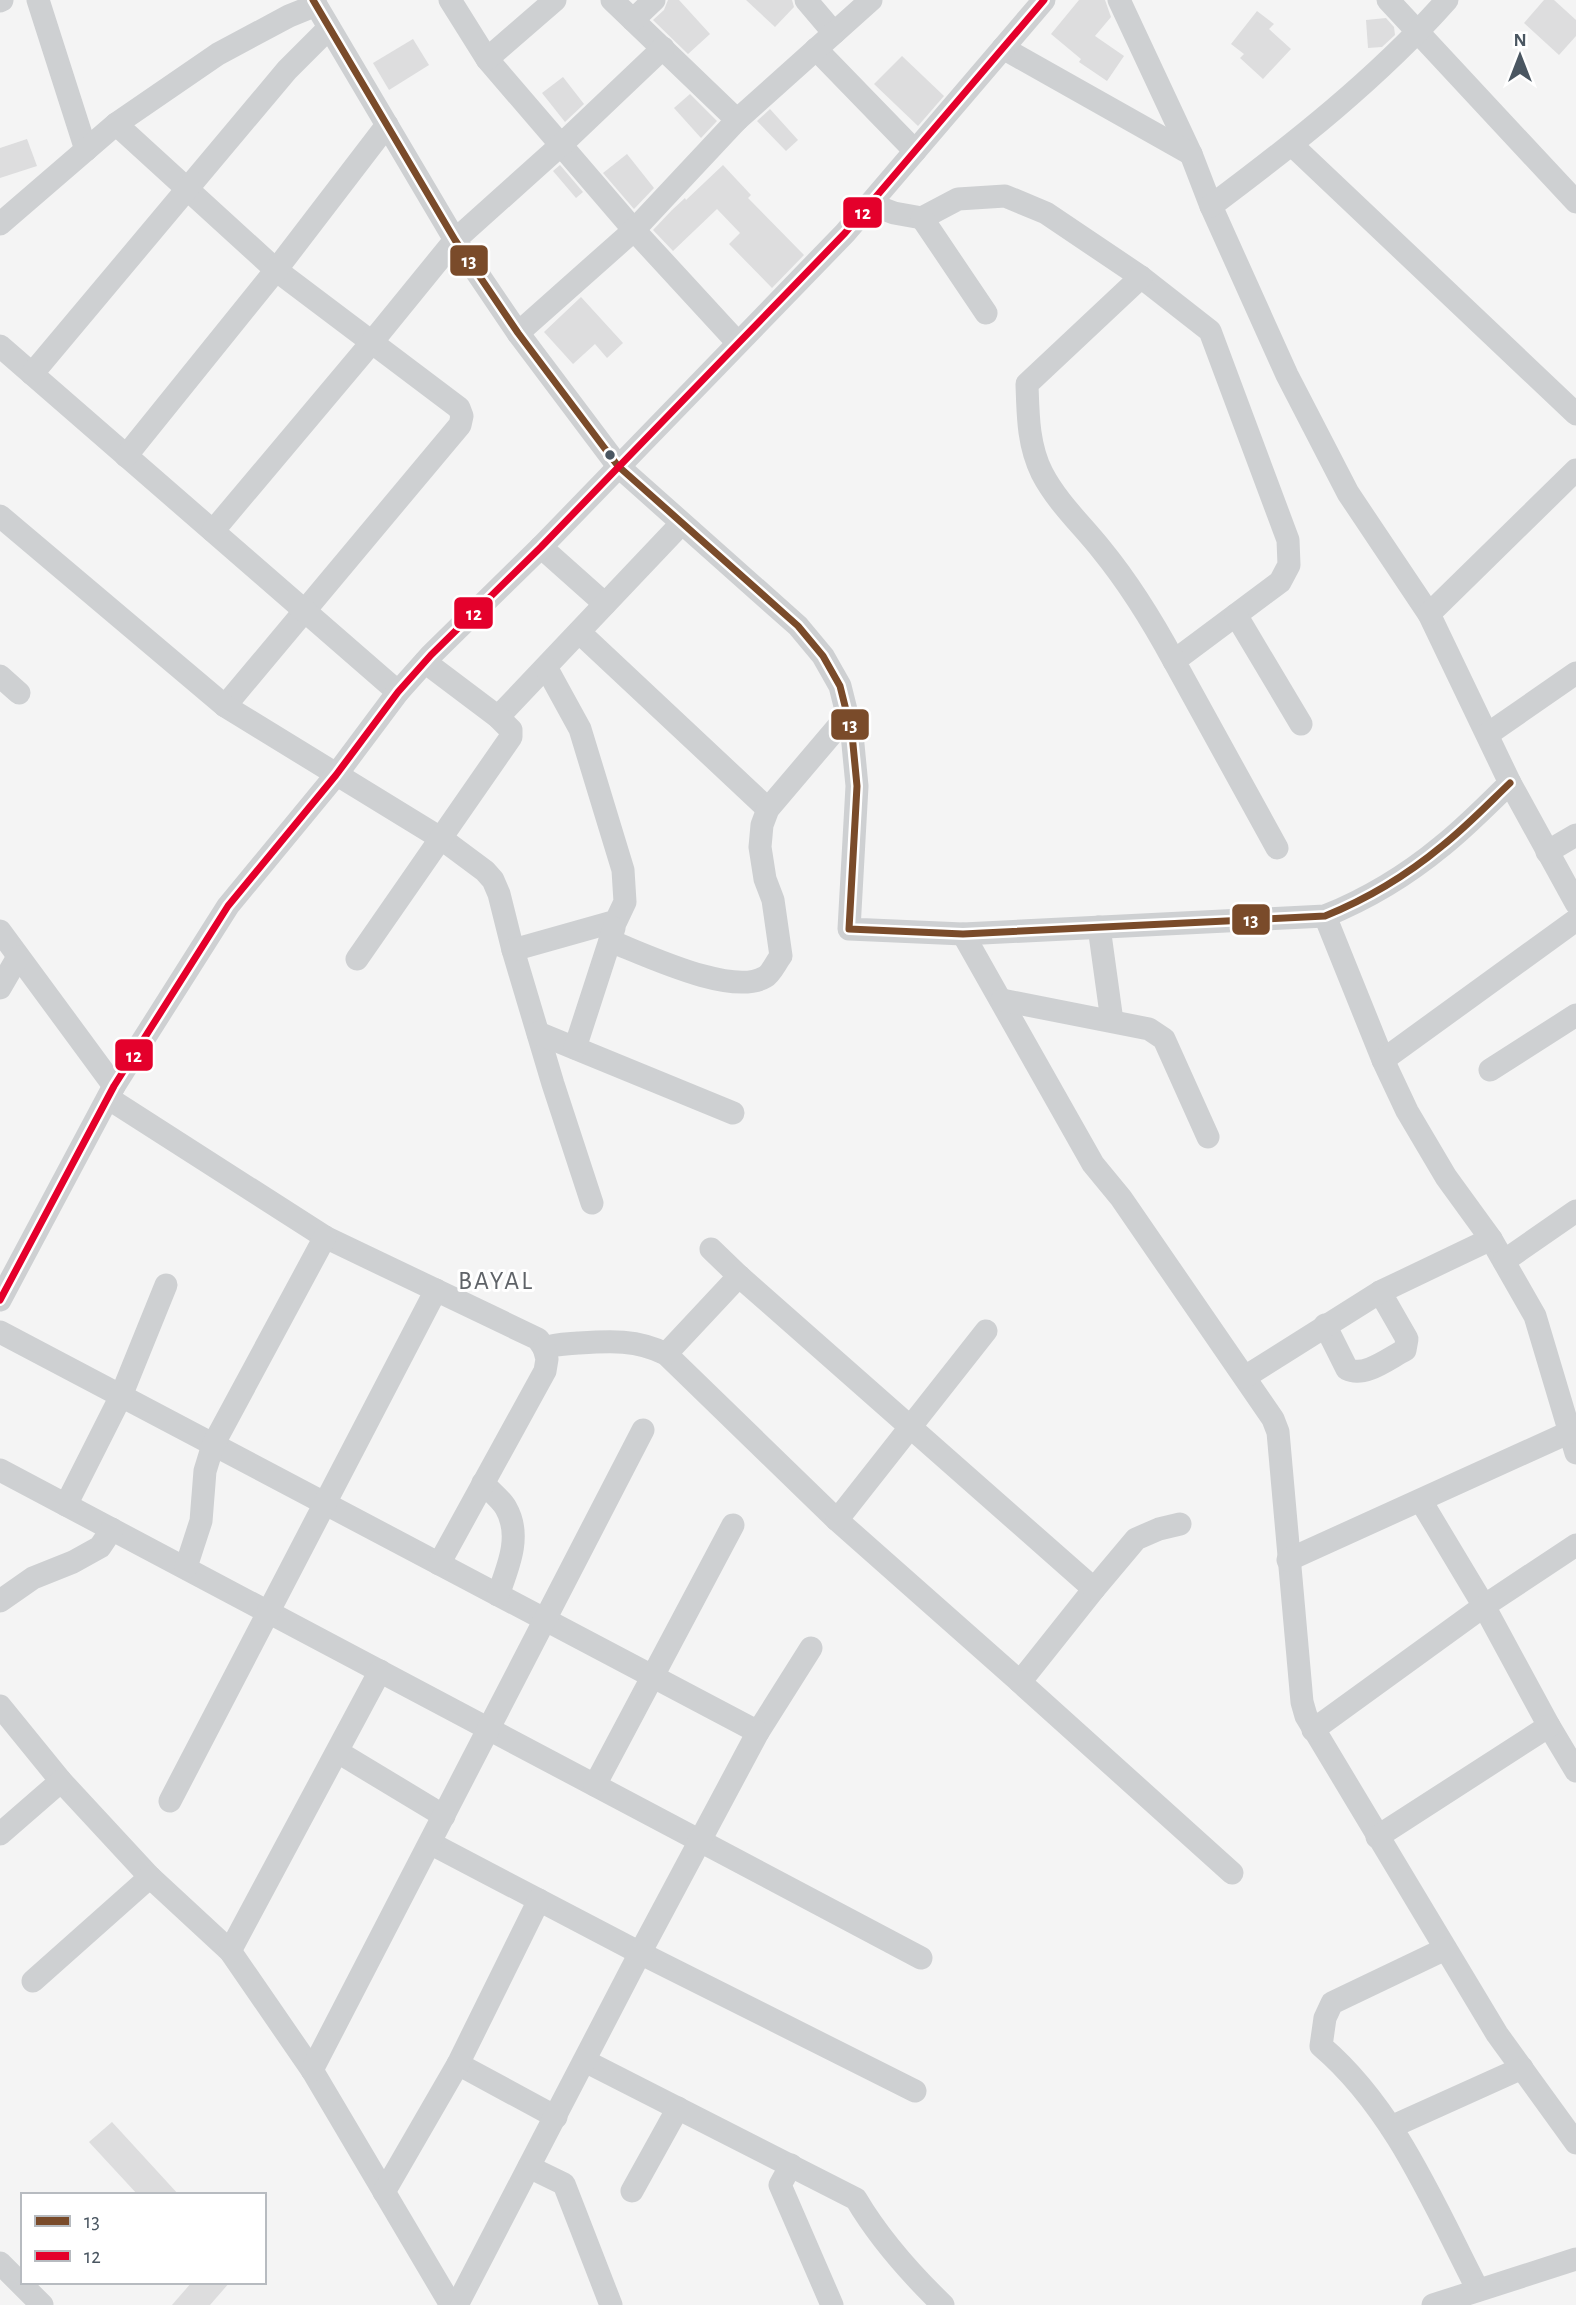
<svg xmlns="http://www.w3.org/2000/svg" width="1576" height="2305" viewBox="0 0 1576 2305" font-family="'Alegreya Sans',sans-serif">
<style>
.building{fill:#ddddde}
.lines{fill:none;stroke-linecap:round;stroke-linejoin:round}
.minor{stroke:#ced0d2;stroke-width:23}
.bus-1-casing{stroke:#fff;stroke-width:12}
.bus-2-casing{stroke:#fff;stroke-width:12}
.bus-1{stroke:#7a4b2a;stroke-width:7}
.bus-2{stroke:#e4002b;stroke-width:7}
.bus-dot{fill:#4a5661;stroke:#fff;stroke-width:2.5}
.labels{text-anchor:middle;stroke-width:6;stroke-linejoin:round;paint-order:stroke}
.neighbourhood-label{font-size:26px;letter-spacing:2px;fill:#5f6368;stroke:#fff}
.line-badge{stroke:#fff;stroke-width:2.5}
.badge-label{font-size:19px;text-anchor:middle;font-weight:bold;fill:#fff}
</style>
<rect width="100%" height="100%" fill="#f4f4f4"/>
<g class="building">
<path d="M668,0H679L710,34L688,54L653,20L664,10Z"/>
<path d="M746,0H792L794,7L775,27Z"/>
<path d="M1079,0H1105L1111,17L1095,36L1124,56L1107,81L1079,62L1081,59L1051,34Z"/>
<path d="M1544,0H1554L1576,20V36L1559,55L1524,23Z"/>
<path d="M1257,11L1274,24L1269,29L1291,49L1263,79L1240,58L1244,54L1231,44Z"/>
<path d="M1386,18L1394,27L1395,35L1382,47L1368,48L1366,20Z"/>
<path d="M413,39L429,65L389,90L373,63Z"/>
<path d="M902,56L944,96L918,126L874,84Z"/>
<path d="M563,77L584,104L565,122L542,93Z"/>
<path d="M690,94L717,121L701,138L674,108Z"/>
<path d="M770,109L798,140L786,151L757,121Z"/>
<path d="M27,139L37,166L0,178V148Z"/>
<path d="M627,154L654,188L634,209L603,173Z"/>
<path d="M560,165L583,192L576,198L553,171Z"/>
<path d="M723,165L751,195L748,198L804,255L772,288L729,244L740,233L717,209L673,251L653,230L672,210L685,198L686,200Z"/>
<path d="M581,297L623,343L607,358L595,344L573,364L544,332Z"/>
<path d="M112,2122L179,2195H138L89,2142Z"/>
<path d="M192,2282H230L210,2305H172Z"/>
</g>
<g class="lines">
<g class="minor">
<path d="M38,0L86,150"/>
<path d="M313,0L455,240L518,333L618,466L798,626L823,656L840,686L852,734L857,786L849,929L963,934L1325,916C1367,899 1407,875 1442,846C1466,827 1488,804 1510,783"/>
<path d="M450,0L487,59L634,230L738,343"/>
<path d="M612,0L737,120"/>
<path d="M806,0L834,33"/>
<path d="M1119,0L1191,154L1211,206L1287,375L1348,493L1429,614L1510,783L1576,903"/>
<path d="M1388,0L1576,202"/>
<path d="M0,1L2,0"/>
<path d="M633,20L654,0"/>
<path d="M1003,48L1191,154"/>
<path d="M816,49L915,151"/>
<path d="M487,59L555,0"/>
<path d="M116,124L276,270L459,408L462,416L460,425L225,706"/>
<path d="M1292,145L1576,414"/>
<path d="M870,204L894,213L922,218L958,199L1005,196L1046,213L1141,277L1210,331L1288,540L1289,565L1280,582L1174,661L1277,848"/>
<path d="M1211,206C1294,144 1378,78 1447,0"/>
<path d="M922,218L986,313"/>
<path d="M0,224L116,124L218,54L289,16L316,5"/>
<path d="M1141,277L1027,384C1028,415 1028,445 1042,473C1057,502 1081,524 1101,549C1128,582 1154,624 1174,661"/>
<path d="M518,333L634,230L737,120L871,0"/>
<path d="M0,346L398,692"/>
<path d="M32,374L287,70L329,28"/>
<path d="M126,456L276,270L387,125"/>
<path d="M0,516L225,706L442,839L485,871L493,880L499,894L513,950L553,1084L592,1203"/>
<path d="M213,531L372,342L455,240L562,144L663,48"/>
<path d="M541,547L605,604"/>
<path d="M1429,614L1576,470"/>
<path d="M1236,615L1301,724"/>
<path d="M579,632L768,809"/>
<path d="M0,676L19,693"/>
<path d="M498,717L681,524"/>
<path d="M1488,734L1576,673"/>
<path d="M1547,852L1576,835"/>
<path d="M1325,916L1383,1060L1407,1111L1446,1177L1491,1239L1535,1316L1576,1453"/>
<path d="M1099,927L1112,1021"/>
<path d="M0,931L114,1086"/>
<path d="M963,934L1093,1164L1121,1198L1273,1419L1278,1432L1302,1702L1306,1716L1497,2034L1576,2143"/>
<path d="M610,941C644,954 732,997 765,977C771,974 776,962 781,956L773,900L765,879L760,847L762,825L768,809L847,716"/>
<path d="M513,950L616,921L625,902L623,870L580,729L546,667"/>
<path d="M357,959L511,737V730L498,717L425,662"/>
<path d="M0,988L18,957"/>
<path d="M1002,1000L1149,1029L1164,1039L1208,1137"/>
<path d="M538,1033L733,1113"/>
<path d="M575,1048L614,928"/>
<path d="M1383,1060L1576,920"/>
<path d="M1490,1070L1576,1015"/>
<path d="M108,1098L325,1237L538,1339L544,1348C555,1344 566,1344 578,1343C609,1341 637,1339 666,1354L837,1520L1020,1682L1094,1589L739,1276L711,1249"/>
<path d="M1504,1261L1576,1211"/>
<path d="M0,1300L114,1086L228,906L336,775L398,692L431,655L541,547L845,233L1044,0"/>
<path d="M1325,1325L1347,1369C1365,1378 1389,1358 1405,1350L1407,1339L1380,1292"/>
<path d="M0,1332L758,1732L811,1648"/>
<path d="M666,1354L739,1276"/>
<path d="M1245,1377L1380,1292L1491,1239"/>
<path d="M0,1470L921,1958"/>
<path d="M483,1483C490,1491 501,1499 506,1508C522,1536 508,1567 498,1595"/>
<path d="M1421,1501L1484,1606L1549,1726L1576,1771"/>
<path d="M66,1505L121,1396L166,1285"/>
<path d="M837,1520L986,1331"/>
<path d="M1288,1560L1570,1432"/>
<path d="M439,1564L545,1371L547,1359L544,1348"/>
<path d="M186,1567L201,1521L205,1471L213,1445L325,1237"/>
<path d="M1094,1589L1136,1539L1159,1529L1180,1524"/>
<path d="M0,1601L33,1578L73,1562L100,1547L112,1529"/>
<path d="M1020,1682L1232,1873"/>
<path d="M0,1706L61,1781L150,1877L230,1951L312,2070L451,2305"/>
<path d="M1313,1730L1484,1606L1576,1545"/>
<path d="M338,1752L444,1816"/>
<path d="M595,1785L733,1525"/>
<path d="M170,1801L436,1290"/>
<path d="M0,1834L61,1781"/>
<path d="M1377,1837L1549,1726"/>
<path d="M430,1843L640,1953L915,2091"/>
<path d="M1445,1949L1332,2003L1325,2018L1321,2046C1395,2109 1434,2205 1478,2290"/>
<path d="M230,1951L380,1671"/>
<path d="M33,1981L150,1877"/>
<path d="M585,2061L856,2199C879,2238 910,2273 943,2305"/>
<path d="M458,2064L556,2117"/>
<path d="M312,2070L643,1430"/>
<path d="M1391,2127L1522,2068"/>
<path d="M791,2165L780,2185L832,2305"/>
<path d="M529,2167L564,2184L611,2305"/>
<path d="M632,2191L678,2108"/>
<path d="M384,2192L458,2064L539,1900"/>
<path d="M0,2263L42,2305"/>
<path d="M457,2305L640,1953L758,1732"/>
<path d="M1433,2305L1576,2259"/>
</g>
<defs>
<path id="bus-1" d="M313,0L455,240L518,333L618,466L798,626L823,656L840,686L852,734L857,786L849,929L963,934L1325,916C1367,899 1407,875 1442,846C1466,827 1488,804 1510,783"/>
<path id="bus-2" d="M0,1300L114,1086L228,906L336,775L398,692L431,655L541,547L845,233L1044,0"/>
</defs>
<use href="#bus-1" class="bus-1-casing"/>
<use href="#bus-2" class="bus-2-casing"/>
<use href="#bus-1" class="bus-1"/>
<use href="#bus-2" class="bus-2"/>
</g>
<circle class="bus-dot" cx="610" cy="455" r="6"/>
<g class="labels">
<g class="neighbourhood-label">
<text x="496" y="1289">BAYAL</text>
</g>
</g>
<g class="line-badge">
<rect x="842" y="196" width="41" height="33" rx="7" fill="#e4002b"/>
<rect x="449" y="244" width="40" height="33" rx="7" fill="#7a4b2a"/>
<rect x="453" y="596" width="41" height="34" rx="7" fill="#e4002b"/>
<rect x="830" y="708" width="40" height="33" rx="7" fill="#7a4b2a"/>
<rect x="1231" y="903" width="40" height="33" rx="7" fill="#7a4b2a"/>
<rect x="114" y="1038" width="40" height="34" rx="7" fill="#e4002b"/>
</g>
<g class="badge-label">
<text x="863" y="219">12</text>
<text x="469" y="267">13</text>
<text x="474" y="620">12</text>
<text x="850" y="731">13</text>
<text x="1251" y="926">13</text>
<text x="134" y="1062">12</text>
</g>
<rect x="21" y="2193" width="245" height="91" fill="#ffffff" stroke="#b7bbc0" stroke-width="2"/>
<rect x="35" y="2216" width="35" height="10" fill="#7a4b2a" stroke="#b7bbc0" stroke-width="2"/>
<text x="84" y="2228" font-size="21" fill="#4a5661">13</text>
<rect x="35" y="2251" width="35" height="10" fill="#e4002b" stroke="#b7bbc0" stroke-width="2"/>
<text x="84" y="2263" font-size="21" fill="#4a5661">12</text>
<g transform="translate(1520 56)" stroke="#ffffff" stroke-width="5" paint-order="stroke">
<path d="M0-5L12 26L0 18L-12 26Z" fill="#4a5661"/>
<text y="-10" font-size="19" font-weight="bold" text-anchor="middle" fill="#4a5661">N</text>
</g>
</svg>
